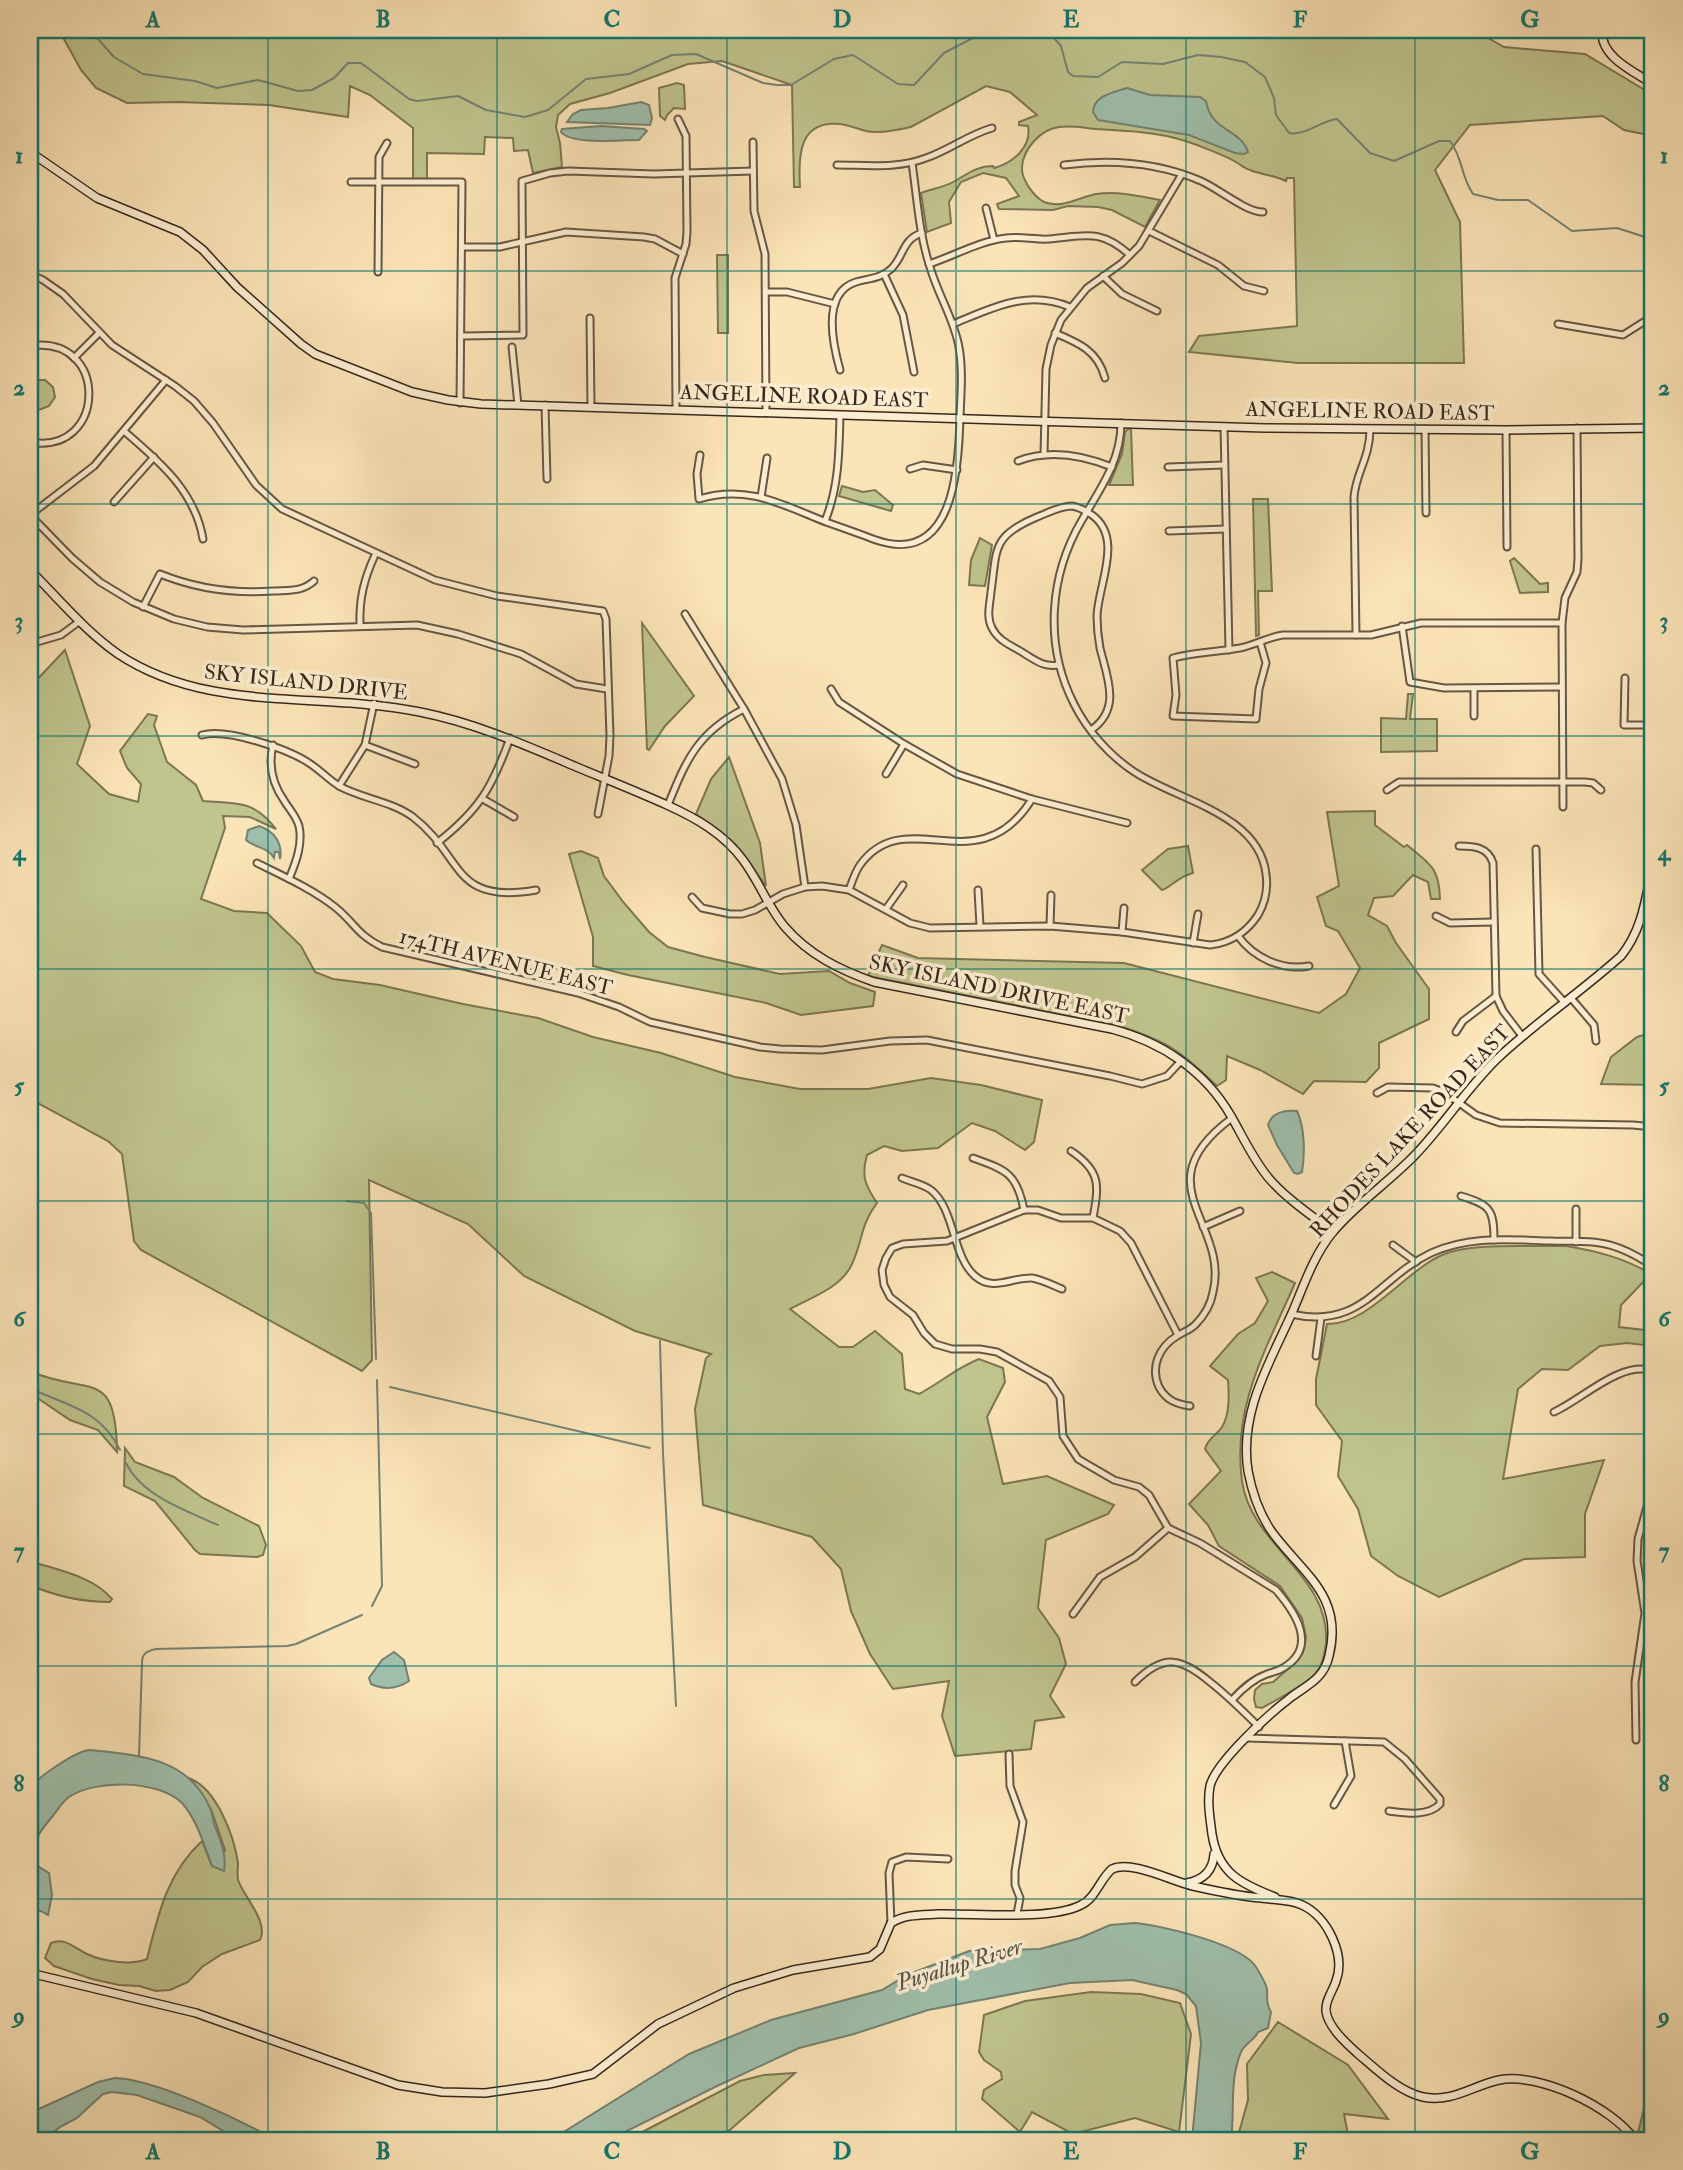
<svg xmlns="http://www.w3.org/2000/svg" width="1683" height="2170" viewBox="0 0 1683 2170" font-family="'IM FELL Double Pica',serif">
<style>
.green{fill:#c0c48d;stroke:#7c7654;stroke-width:2}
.water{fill:#9fbfac;stroke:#758272;stroke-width:2}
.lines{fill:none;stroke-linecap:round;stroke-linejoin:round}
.stream{stroke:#758272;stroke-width:2}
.street-casing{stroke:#685643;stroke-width:9}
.secondary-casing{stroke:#37271c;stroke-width:10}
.street{stroke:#fcedd0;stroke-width:5}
.secondary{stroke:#fcedd0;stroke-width:7}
.grid{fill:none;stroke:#0f766e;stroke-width:2;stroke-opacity:0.55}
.labels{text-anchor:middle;stroke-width:7;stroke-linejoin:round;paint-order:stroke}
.street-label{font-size:21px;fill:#37271c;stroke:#fcedd0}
.water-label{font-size:23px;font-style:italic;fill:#565547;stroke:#fcedd0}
.neatline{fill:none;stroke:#0f766e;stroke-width:2.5}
.grid-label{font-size:23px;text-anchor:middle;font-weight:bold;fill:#0f766e}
</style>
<rect width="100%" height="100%" fill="#fbe4b7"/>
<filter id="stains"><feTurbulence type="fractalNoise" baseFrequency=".00286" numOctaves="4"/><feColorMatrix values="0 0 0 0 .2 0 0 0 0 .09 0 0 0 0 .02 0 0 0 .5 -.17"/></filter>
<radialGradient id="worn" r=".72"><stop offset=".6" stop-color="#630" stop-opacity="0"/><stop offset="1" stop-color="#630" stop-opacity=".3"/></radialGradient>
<g class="green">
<path d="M54,30H1474L1504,47L1585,54L1653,95V136L1624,130L1603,116L1470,125L1435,170L1460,222L1464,363H1298L1189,352L1199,336L1297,326L1294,178H1287L1286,181C1274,175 1262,175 1250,170C1245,169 1241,165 1236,162C1224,155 1210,150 1197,145C1165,132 1131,131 1097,129C1085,128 1071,125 1059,127C1041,129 1023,149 1022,167C1021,179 1034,197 1044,202C1063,209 1079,197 1096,194C1118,191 1139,196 1160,200L1145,227L1112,210L1098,207L1068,206L1053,210L999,209L997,204L1019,196L1006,178L983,173L961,182L949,202L951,223L927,232L921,193C932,189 945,187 955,181C969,173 977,166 993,166L994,168C1013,163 1032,147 1028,126L1019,125V122L1037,115L1010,92L986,86L911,127C898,130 879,134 866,131C858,129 849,125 840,124C799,120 798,155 800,187H794L792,85L722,61L688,64L610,93L570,104L558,115L556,127L560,143L562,167L533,173L528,150L514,151L513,138L485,137L484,154L427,153V179H413V128L370,95L350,86L348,117L269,105L177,102L127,103L96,88L81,70L60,32Z"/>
<path d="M677,83L684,85L685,109L674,108L667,115L665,120L660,116L659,88Z"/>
<path d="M717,255H728V333H718Z"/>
<path d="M34,380H45L53,387L55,397L49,406L39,410L30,406V384Z"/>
<path d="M1128,429H1131L1133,485H1109L1122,454L1125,432Z"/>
<path d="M842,486L863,492L875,490L893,505L891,511L839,496Z"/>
<path d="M1253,499H1268L1272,591H1258L1259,635L1256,636Z"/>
<path d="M980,538L992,545L985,586L969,585L971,560Z"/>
<path d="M1514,558L1540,584L1548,583V592L1520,593L1510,561Z"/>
<path d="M642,623L694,696L665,726L649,750L647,749Z"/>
<path d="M65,650L90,726L77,764L109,794L138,802L141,784L127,768L120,751L148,714L157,716L154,725L167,762L196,785L203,801C236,804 253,799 276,829L250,817L223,816L225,828L201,899L234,911L267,913L301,946L315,972L333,979L380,985L463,1004L538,1018L593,1037L661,1053L735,1077L800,1089H868L931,1078L981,1085L1042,1100L1034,1142L1025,1150L995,1131L972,1123L938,1148L902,1151L884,1146L867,1155C861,1176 865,1185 877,1203C860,1225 863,1241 852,1264C841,1288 812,1297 790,1309L839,1347H853L875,1331L902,1354L905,1389L919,1394C940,1383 956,1368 979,1359L1003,1368L1005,1382L987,1417L1003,1484L1047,1476L1114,1505L1108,1514L1046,1540L1038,1608L1059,1638L1066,1664L1050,1696L1064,1717L1035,1721L1031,1749L955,1756L942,1716L949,1681L893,1689L870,1654L851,1611L841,1569L812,1537L703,1505L695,1409L706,1358L711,1354L635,1331L524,1276L468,1224L369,1180L372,1360L362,1371L141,1250L134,1241L122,1154L108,1141L30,1099V687Z"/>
<path d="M1408,694H1413L1410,719H1437V751L1381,752V718L1406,719Z"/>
<path d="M729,757L760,843L766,886L735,844L696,814L711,779Z"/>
<path d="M1375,811V825L1404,847L1407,845C1430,864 1439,867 1440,899H1431L1428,882L1413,875L1393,896L1374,898L1368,915L1387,926L1396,943L1429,989V1019L1379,1043V1068L1366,1082L1314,1081L1303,1094L1260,1070L1227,1056L1226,1080L1217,1086C1181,1051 1167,1041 1119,1026L868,976L882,945L918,958L1124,963L1319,1013L1346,994L1360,968L1338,931L1326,926L1317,897L1339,886L1327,812Z"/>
<path d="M1188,846L1193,873C1177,877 1172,887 1162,890L1142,870L1168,849Z"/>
<path d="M581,851L598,858L604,876L624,903L649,932L668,947L705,957L780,974L829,971L850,983L875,992L873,1006L801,1015L766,1003L628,975L593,966V937L569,854Z"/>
<path d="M1653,1032V1085L1601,1084L1611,1057L1637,1037Z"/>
<path d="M1566,1246C1597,1251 1624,1258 1651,1274L1621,1305L1619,1327L1653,1331L1652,1346L1627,1343L1600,1346L1568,1370L1542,1369L1518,1389L1503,1479L1604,1460L1585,1514V1557L1524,1559L1439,1597L1398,1576L1371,1556L1358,1509L1338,1476L1342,1441L1316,1405V1379L1327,1324C1368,1325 1404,1272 1442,1255C1471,1242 1532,1247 1566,1246Z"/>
<path d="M1272,1272L1295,1283C1266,1350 1232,1406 1242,1481C1251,1546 1331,1575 1326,1643C1325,1652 1322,1666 1316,1673C1309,1682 1273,1702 1262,1708L1256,1707L1254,1699L1255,1690L1262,1684L1273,1682L1297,1661L1303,1652L1306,1637L1302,1618L1280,1586L1219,1546L1208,1525L1189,1504L1221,1471L1205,1449C1208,1438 1216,1436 1222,1427C1230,1414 1229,1394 1228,1380L1210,1366L1238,1334L1255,1323L1268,1301L1256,1278Z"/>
<path d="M30,1371C88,1397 116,1365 117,1452L98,1430L70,1420L30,1393Z"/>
<path d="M125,1448L135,1462L174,1477L203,1498L259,1526L266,1545L263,1555L257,1557L200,1554L195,1550L155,1501L124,1486Z"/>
<path d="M30,1561C57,1570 93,1576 112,1599L110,1602C83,1602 55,1596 30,1585Z"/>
<path d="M191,1779C217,1790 234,1836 238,1863C238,1869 237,1874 238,1880C244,1897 269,1922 260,1940L222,1954L202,1967L188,1982L170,1990L156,1991L139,1986L119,1985L92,1979L54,1966L45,1958L51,1943C65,1937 74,1948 87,1954C102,1961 131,1966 147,1959C158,1915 167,1873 202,1841L212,1866L225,1850L211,1809Z"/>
<path d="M1091,1992L1141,1994L1180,2003L1191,2034L1179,2132L1135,2118L1073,2134L1032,2112L1020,2132L982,2099L984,2090L1002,2079L1001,2072L984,2060L979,2052L984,2015L1025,2001Z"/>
<path d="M1278,2022L1348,2065L1388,2119L1344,2114L1349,2140H1237L1248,2100L1247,2064Z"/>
<path d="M1653,2071V2140H1643L1638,2133Z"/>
<path d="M795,2073L730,2130L710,2140H627L740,2081L764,2075Z"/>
</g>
<g class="water">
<path d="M1127,88L1150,95L1200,97L1206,101C1211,132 1240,128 1248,152L1244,154L1235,153L1189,135L1098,120L1093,112C1094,95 1113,93 1127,88Z"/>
<path d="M641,102L649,105L652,118L650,125L567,122L573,114L581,110L608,108Z"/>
<path d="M601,126L644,129L647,131L639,140C622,140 571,145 561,132L562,129Z"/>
<path d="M259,826C274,831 283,843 280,859L279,852H275L274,858C268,847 255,848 246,840L248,830Z"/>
<path d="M1297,1111C1305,1128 1305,1154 1302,1172L1298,1174L1294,1173L1277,1145L1268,1125C1272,1112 1285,1110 1297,1111Z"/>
<path d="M394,1652L404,1660L409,1681C397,1689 384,1690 371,1684L369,1678L382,1660Z"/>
<path d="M89,1750C138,1755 188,1757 210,1808C212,1812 213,1819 214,1824C220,1840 227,1854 224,1871L212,1866C204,1845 197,1820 182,1803C159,1780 95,1779 69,1797C62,1802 57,1811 52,1817C37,1835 31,1841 36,1865L49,1873L52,1895L48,1915L41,1911L36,1912L30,1920V1788C39,1776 75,1752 89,1750Z"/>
<path d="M1134,1923C1160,1925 1242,1944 1256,1967C1259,1972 1264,1980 1266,1986C1270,1995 1263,1998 1271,2012L1268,2028L1258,2032C1254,2041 1245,2043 1241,2052C1229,2081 1235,2111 1231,2140H1192L1201,2043L1196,2006L1186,1994L1177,1990L1132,1980L1070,1983L928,2010L854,2034L799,2048L715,2087L609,2140H551L689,2054L771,2020L882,1990L907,1975L969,1951L1040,1949L1080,1938L1110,1925Z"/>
<path d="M115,2078C155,2079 240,2120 276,2140H238L200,2117L137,2095L112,2092L103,2094L77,2118L60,2127L44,2140H30V2113L98,2082Z"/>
</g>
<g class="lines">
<g class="stream">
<path d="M90,30L114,57L143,74L195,81L217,88L258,80L298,91L312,90L334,78L348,63H361L409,99L417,101L458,96L486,110L525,117L548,110L586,79L629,74L672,55L696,54L763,83L777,85H791L834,59L853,55L898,84L914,85L944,53L988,30"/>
<path d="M1047,30L1061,46L1068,72L1073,76L1098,77L1122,62L1163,64L1198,55L1221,57L1245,62L1265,77L1274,98L1276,115L1289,133C1305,136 1320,121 1337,119L1370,153L1394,161L1439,141H1450C1464,160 1460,175 1473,194L1498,200H1528L1572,231L1617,228L1642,236L1653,245"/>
<path d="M346,1201L364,1203L371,1213L376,1359"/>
<path d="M660,1341L663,1453L676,1706"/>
<path d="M390,1387L650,1448"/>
<path d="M30,1388C67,1406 100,1409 120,1450"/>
<path d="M126,1463C141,1495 186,1511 218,1525"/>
<path d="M372,1606L382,1586L377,1380"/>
<path d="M139,1756L142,1663C142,1653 147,1651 156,1649L287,1646L296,1644L362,1615"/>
</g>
<defs>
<g id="street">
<path d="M753,142L754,211L765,254L766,413"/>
<path d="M837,165C866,165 898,169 926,158C949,150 968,135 992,128"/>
<path d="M1064,165C1111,159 1157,162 1201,181C1219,189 1246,212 1263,212"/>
<path d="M351,182H462L460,403"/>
<path d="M986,208L994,240"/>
<path d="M1149,231L1218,265L1244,286L1264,291"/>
<path d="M462,247H500L566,232L644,237L655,239L683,254"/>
<path d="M929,264C954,256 979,241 1006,238C1020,236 1035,240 1049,239C1085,236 1100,228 1130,255"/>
<path d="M378,272L379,157L387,143"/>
<path d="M30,274L43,280L63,294L112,345L175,386L194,401L213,423L256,485L282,509L435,580L497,596L603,611L606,619L610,736L609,756L598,814"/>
<path d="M884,274L903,315L914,372"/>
<path d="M1103,276L1122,294L1157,311"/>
<path d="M766,292H787L835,304"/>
<path d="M590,318L591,407"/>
<path d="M953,324C992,308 1027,289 1070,307"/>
<path d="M1558,324L1623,335L1653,316"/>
<path d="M1055,333C1079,343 1098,351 1105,378"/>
<path d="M462,336L523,335L522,181L550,173L568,171L654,174L753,171"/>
<path d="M30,346C110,334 107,456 30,442"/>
<path d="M512,347L518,405"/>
<path d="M74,358L99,333"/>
<path d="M840,370C833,345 821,293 856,282C869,278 880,279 891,269C904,257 902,239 922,233"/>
<path d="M545,405L547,479"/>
<path d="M676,409L675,278L686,244L687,232L686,136L678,119"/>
<path d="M1224,427L1229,650"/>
<path d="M1425,429L1426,513"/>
<path d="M1506,430L1507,547"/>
<path d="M124,431C159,461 195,491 203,539"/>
<path d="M700,455L697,474L699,499C747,484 783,505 826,522C843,528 860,534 876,540C954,567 959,467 960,416C961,393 963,370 959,347C954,319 938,295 930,267C919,234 917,197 912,163"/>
<path d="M1044,455L1046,369L1051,345L1061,320L1087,288L1122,263L1139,246L1182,174"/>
<path d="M1018,461C1049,449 1082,455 1112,467"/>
<path d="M1168,467L1224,465"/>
<path d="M910,469L923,465L957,470"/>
<path d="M761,497L767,458"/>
<path d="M114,502L154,457"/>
<path d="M30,515L72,558L100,582L133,602L174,619L207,627L243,630L417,625L458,634L521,654L576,684L607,689"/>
<path d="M30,515L94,466L166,380"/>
<path d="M825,521C839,487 839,452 840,415"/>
<path d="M1169,531L1225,529"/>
<path d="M143,607L160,574C197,589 233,594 273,591C289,590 302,592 314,581"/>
<path d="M685,614L744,709L782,779L796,825L805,887"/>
<path d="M360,625C359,599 364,579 375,555"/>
<path d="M1402,626L1410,682L1444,688L1562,687"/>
<path d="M1356,635L1354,497C1356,472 1370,458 1370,429"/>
<path d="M1260,642L1266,663L1259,689L1256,719L1173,716L1176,695L1173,658C1196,652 1217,652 1240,648C1255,645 1268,637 1283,635H1371L1421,623H1562"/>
<path d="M30,644L61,635L80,621"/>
<path d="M1059,665C1044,667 1038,662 1025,654C1013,646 999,642 992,628C986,617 990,604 991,592C997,548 992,536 1037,517C1048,513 1059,506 1072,506C1079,507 1086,511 1092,515C1124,538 1098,585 1097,616C1097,626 1098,637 1100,648C1107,677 1122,709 1091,730"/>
<path d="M1625,678L1624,725H1653"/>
<path d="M831,689L839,702L904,744L957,774L1032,799L1127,823"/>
<path d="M1474,689V716"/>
<path d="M202,735C227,728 288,749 309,763C320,770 329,780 339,786C363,799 391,801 413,817C464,856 451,905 536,890"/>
<path d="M273,745C268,766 272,784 285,802C290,810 296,816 299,826C303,844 296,862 289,879"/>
<path d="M365,745L415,764"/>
<path d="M886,774L904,744"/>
<path d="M339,786L365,745L374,703"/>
<path d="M1387,790L1399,782H1585L1593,783L1601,790"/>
<path d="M483,799L514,817"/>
<path d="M668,805C686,760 698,732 744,709"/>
<path d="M1563,807L1562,623L1565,598L1577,572L1578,559L1577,428"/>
<path d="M437,843C479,810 492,788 510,738"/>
<path d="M1459,846C1474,846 1488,847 1493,863L1496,996L1503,1011L1522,1036"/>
<path d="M1536,849L1539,974L1565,1003"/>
<path d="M257,863C283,876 312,889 335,907C355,923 356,934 382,947L578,993L619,1007L650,1022L760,1047L780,1049L822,1050L890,1041L927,1040L1110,1076L1142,1084L1167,1076L1181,1061"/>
<path d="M849,890C852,882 855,872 860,865C906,801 978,886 1032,799"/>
<path d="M978,890L980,926"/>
<path d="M692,897L702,908L730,914H742L755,910L783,894L805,887L822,886L849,890L910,923L930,928L1050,926L1122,932L1210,945C1230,943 1247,932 1258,915C1265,903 1268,888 1266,874C1259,813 1175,800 1133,771C1109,755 1087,730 1074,704C1044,645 1049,576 1082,520C1100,489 1121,461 1121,423"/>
<path d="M886,909L903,885"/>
<path d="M1436,916L1450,923L1493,922"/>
<path d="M1050,926L1051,895"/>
<path d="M1122,932L1124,908"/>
<path d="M1238,936C1254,958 1282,971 1309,966"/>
<path d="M1193,943L1198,914"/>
<path d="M1571,998L1594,1025L1596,1041"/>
<path d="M1456,1032L1463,1021L1496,996"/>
<path d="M1377,1093L1388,1087L1433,1088L1444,1092L1476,1115L1500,1123L1633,1125L1653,1127"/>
<path d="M1071,1151C1101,1171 1099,1185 1093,1218"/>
<path d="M973,1158C1006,1170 1017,1173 1024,1210"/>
<path d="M902,1178C911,1182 923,1184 931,1190C955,1209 952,1256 975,1276C993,1292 1012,1277 1032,1278C1043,1280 1052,1285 1062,1289"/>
<path d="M1461,1196C1490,1205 1494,1209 1494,1240"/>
<path d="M1203,1227L1240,1211"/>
<path d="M1576,1242V1209"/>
<path d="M1393,1245L1416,1262"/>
<path d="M1648,1263L1653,1254"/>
<path d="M1291,1314C1362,1330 1377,1279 1431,1253C1470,1235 1511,1240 1552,1241C1568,1242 1585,1240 1600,1243C1620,1246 1637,1256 1653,1266"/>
<path d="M1178,1335L1131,1243L1120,1231L1093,1218H1061L1038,1210H1024L947,1241L903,1244L892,1248L886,1258L882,1270L884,1285L890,1297L913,1315L924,1333L935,1344L952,1349H980L997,1352L1049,1381L1060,1397L1063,1436L1078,1459L1114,1480L1139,1487L1149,1495L1168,1528L1200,1543L1276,1590C1295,1612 1319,1647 1283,1668C1278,1671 1273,1672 1267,1674C1253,1679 1243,1688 1232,1700"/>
<path d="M1316,1356L1321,1318"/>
<path d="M1190,1406C1176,1404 1166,1400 1159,1387C1150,1367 1159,1347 1177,1336C1183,1332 1190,1330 1195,1325C1204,1316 1211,1304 1213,1292C1230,1223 1141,1185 1232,1118"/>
<path d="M1554,1412C1583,1399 1621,1360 1653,1371"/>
<path d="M1073,1614L1100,1577L1135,1557L1168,1528"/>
<path d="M1135,1682C1164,1653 1181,1658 1210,1682C1228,1696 1243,1711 1259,1727"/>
<path d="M1247,1738L1384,1742L1405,1759L1440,1799V1804C1428,1817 1405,1813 1389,1811"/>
<path d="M1636,1740L1635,1682L1645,1613L1637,1561L1638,1539L1653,1485"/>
<path d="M1009,1754L1010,1786L1023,1822L1015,1871V1885L1020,1898L1017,1914"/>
<path d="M1334,1805L1351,1776L1345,1741"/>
<path d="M891,1923L889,1873L892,1862L906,1857L948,1859"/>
</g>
<g id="secondary">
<path d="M1602,30C1600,57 1633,71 1653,84"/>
<path d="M30,152L97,198L180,232L203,250L237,287L301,344L315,354L412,392L448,400L481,404L1265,428L1506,430L1653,428"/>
<path d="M30,570C58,598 85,631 118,654C208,714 318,691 420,712C476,723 527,746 579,768C608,780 638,792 667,805C696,818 724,834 743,860C759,881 768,907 785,927C809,955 840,970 874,982L1112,1029C1162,1042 1205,1071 1231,1116C1243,1137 1252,1157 1267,1176C1285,1198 1311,1215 1333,1232"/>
<path d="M1187,1883C1203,1880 1213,1871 1214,1854"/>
<path d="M1275,1897C1241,1884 1218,1873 1212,1834C1210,1818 1207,1802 1210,1786C1216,1762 1269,1714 1290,1698C1307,1685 1324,1679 1329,1656C1344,1596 1303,1574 1272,1532C1260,1515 1252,1492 1248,1471C1239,1413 1269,1364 1292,1313C1304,1285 1313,1257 1332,1233C1356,1204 1389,1182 1415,1155C1444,1125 1467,1088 1497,1059C1536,1022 1581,992 1621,956C1643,929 1646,896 1653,864"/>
<path d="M30,1973L196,2013L398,2085L442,2092L485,2093L549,2084L593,2074L658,2024L734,1988L793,1970L870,1957L880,1949L891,1923C905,1914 921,1915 938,1914C975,1913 1050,1921 1081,1905C1096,1898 1100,1879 1112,1869C1132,1860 1171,1881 1193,1886C1215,1891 1238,1896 1261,1898C1275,1900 1289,1899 1302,1905C1327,1916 1346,1955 1336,1981C1333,1991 1325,2000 1326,2011C1328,2027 1346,2043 1357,2053C1376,2069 1399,2092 1423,2097C1451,2103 1472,2086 1499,2080C1539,2072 1612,2107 1635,2140"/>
</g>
</defs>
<use href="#street" class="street-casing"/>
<use href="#secondary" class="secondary-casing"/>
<use href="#street" class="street"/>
<use href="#secondary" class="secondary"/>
</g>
<path class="grid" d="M268,30V2140M497,30V2140M727,30V2140M956,30V2140M1186,30V2140M1415,30V2140M30,271H1653M30,504H1653M30,736H1653M30,969H1653M30,1201H1653M30,1434H1653M30,1666H1653M30,1899H1653"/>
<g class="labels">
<g class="street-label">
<text transform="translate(804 396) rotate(2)" y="7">ANGELINE ROAD EAST</text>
<text transform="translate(1370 411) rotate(1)" y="7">ANGELINE ROAD EAST</text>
<text transform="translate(306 682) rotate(6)" y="7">SKY ISLAND DRIVE</text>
<text transform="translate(506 962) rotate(14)" y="7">174TH AVENUE EAST</text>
<text transform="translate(999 989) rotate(12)" y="7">SKY ISLAND DRIVE EAST</text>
<text transform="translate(1410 1131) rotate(-47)" y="7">RHODES LAKE ROAD EAST</text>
</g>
<g class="water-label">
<text transform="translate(959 1964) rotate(-17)" y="8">Puyallup River</text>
</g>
</g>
<rect width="1683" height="2170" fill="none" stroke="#fbe4b7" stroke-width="77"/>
<rect x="38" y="38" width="1606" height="2094" class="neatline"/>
<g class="grid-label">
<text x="153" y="27">A</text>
<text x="383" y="27">B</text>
<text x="612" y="27">C</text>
<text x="842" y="27">D</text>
<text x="1071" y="27">E</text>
<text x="1300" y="27">F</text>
<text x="1530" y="27">G</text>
<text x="19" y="163">1</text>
<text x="1664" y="163">1</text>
<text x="19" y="395">2</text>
<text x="1664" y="395">2</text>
<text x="19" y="628">3</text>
<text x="1664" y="628">3</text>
<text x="19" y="860">4</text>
<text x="1664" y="860">4</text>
<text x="19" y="1093">5</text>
<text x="1664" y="1093">5</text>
<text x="19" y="1326">6</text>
<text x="1664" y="1326">6</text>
<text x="19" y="1558">7</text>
<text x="1664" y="1558">7</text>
<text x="19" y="1791">8</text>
<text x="1664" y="1791">8</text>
<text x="19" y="2023">9</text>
<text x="1664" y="2023">9</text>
<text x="153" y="2159">A</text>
<text x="383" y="2159">B</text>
<text x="612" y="2159">C</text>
<text x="842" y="2159">D</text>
<text x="1071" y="2159">E</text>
<text x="1300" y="2159">F</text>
<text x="1530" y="2159">G</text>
</g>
<rect width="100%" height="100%" filter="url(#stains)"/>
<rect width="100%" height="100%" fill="url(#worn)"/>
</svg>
